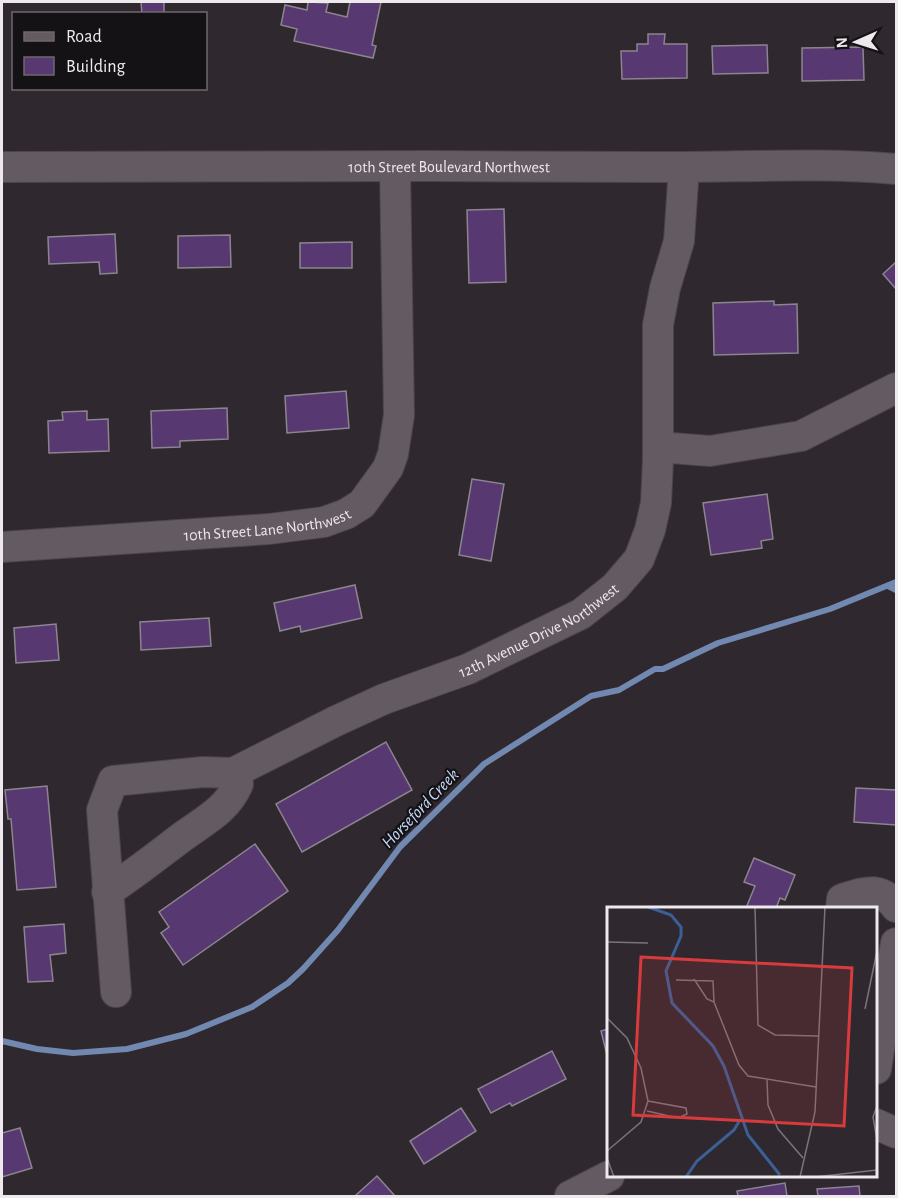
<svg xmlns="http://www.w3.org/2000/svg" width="898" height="1198" viewBox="0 0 898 1198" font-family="'Alegreya Sans',sans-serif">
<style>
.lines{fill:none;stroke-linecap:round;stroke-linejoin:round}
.stream{stroke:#7188b0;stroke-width:6}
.building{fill:#583871;stroke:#8a858f;stroke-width:1.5}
.minor-casing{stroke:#4b454a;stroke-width:32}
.minor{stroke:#635a62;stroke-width:30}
.labels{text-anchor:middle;stroke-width:4.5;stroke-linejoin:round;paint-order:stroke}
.street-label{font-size:16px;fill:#eee9ed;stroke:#151215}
.water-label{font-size:18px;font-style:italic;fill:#c3d9fa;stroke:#151215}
.inset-river{fill:none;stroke:#3b5f96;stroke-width:3}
.inset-road{fill:none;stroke:#7b757b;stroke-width:1.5}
.view{fill:#d83b3c;fill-opacity:0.15;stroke:#d83b3c;stroke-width:3}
.inset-edge{fill:none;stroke:#eee9ed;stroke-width:3}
</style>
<rect width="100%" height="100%" fill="#2f282f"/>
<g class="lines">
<g class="stream">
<path d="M888,586L896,590"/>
<path d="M2,1041L37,1049L73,1053L127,1049L186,1034L252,1007L288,983L303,969L338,930L400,847L484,764L591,696L619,690L655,669H663L718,643L830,609L896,582"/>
</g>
</g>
<g class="building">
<path d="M141,2H164V14H142Z"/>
<path d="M308,2L328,3L326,12L347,17L350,2H381L372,45L376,46L373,58L294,41L297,29L281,25L285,5L307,10Z"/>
<path d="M648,34H665L664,44H687V78L622,79L621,51H637V44H648Z"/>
<path d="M767,45L768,73L713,74L712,46Z"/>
<path d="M863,47L864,80L802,81V48Z"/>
<path d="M504,209L506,282L469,283L467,210Z"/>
<path d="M115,234L117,273L100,274L99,262L49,264L48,237Z"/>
<path d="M230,235L231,267L178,268V236Z"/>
<path d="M352,242V268H300V243Z"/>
<path d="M896,262V289L883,274Z"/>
<path d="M774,301V305L797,304L798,353L714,355L713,303Z"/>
<path d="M346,391L349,428L287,433L285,396Z"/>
<path d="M227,408L228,439L180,441V447L152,448L151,411Z"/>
<path d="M87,411V420L108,419L109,451L49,453L48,421L63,420L62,412Z"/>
<path d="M472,479L504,484L491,561L459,555Z"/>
<path d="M767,494L773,539L761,541L762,548L711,555L703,503Z"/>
<path d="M355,585L362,618L301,632L300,626L280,631L274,603Z"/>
<path d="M209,618L211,646L141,650L140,622Z"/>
<path d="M56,624L59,660L16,663L14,628Z"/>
<path d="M386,742L412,790L302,852L276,804Z"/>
<path d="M47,786L56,887L17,890L11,819H8L5,790Z"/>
<path d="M856,788L896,790V825L854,822Z"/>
<path d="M255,844L288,891L183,965L161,933L169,927L159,912Z"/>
<path d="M754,858L795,875L785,900L780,898L776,908H746L755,886L744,882Z"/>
<path d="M64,924L66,953L50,955L53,981L28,982L24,927Z"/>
<path d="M608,1029V1059L601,1031Z"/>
<path d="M552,1051L566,1079L512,1106L510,1103L491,1113L478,1089Z"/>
<path d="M461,1108L476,1131L424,1164L410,1141Z"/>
<path d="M20,1128L32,1168L2,1177V1133Z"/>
<path d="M377,1176L395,1196H355Z"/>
<path d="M785,1183L787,1196H738L737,1191Z"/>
<path d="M859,1186L860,1196H818L817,1189Z"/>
</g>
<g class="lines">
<defs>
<g id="minor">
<path id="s1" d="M2,167C217,167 432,165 647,167C730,168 813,162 896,169"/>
<path d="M658,447L710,451L801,436L896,388"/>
<path id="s2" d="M2,547L269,529L324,522L346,514L362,504L388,468L393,454L399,415L395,167"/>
<path d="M107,892C133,875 157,856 182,837C204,821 227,810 238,784L233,773"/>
<path d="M841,908L842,899C865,892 881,885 896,907"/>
<path id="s3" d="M116,992L102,810L113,781L203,772L233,773L336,721L384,699L468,669L581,614L615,587L639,559L650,530L656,503L658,460V325L665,288L679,241L684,167"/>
<path d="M876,1069L896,943"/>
<path d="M876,1124L896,1133"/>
<path d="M570,1196L609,1176"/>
</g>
</defs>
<use href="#minor" class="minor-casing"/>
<use href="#minor" class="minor"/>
</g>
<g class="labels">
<g class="street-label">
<text dy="6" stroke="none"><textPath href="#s1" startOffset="447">10th Street Boulevard Northwest</textPath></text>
<text dy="6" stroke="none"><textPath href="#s2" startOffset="266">10th Street Lane Northwest</textPath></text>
<text dy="6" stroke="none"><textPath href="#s3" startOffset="672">12th Avenue Drive Northwest</textPath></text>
</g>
<g class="water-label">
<text transform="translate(420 808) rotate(-46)" y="6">Horseford Creek</text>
</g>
</g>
<g transform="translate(607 907)">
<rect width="270" height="270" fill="#2f282f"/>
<path class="inset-river" d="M41,0L64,8L74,20V29L59,64L65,96L106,139L117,159L141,228L173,268M79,270L90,254L127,223L133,213"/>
<path class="inset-road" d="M148,0L151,118L168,128L212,129M0,35L41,36M87,72L100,92L107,95L132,158L141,169L209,180M69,73L106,74L107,95M258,102L270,44M0,111L20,131L34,161L41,194L34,215L0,244M160,173L161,198L171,222L196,251M270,199L266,210L270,233M40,204L71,211L80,207L79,201L41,194M0,251L7,270M193,270L208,205L218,0M208,270L270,263"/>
<path class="view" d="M34,50L245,61L237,219L26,208Z"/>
<rect width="270" height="270" class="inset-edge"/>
</g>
<rect width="898" height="1198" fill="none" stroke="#eee9ed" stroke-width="6"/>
<rect x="12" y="12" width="195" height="78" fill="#151215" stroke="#6c686b" stroke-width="1.5"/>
<rect x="24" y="32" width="30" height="9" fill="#635a62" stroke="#6c686b" stroke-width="1.5"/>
<text x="66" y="42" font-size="18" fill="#eee9ed">Road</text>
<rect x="24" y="57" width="30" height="18" fill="#583871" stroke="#6c686b" stroke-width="1.5"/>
<text x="66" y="72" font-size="18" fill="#eee9ed">Building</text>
<g transform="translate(856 42) rotate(267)" stroke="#151215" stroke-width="4.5" paint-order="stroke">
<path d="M0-4.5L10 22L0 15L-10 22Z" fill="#eee9ed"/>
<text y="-9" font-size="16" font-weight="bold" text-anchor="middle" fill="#eee9ed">N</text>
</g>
</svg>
